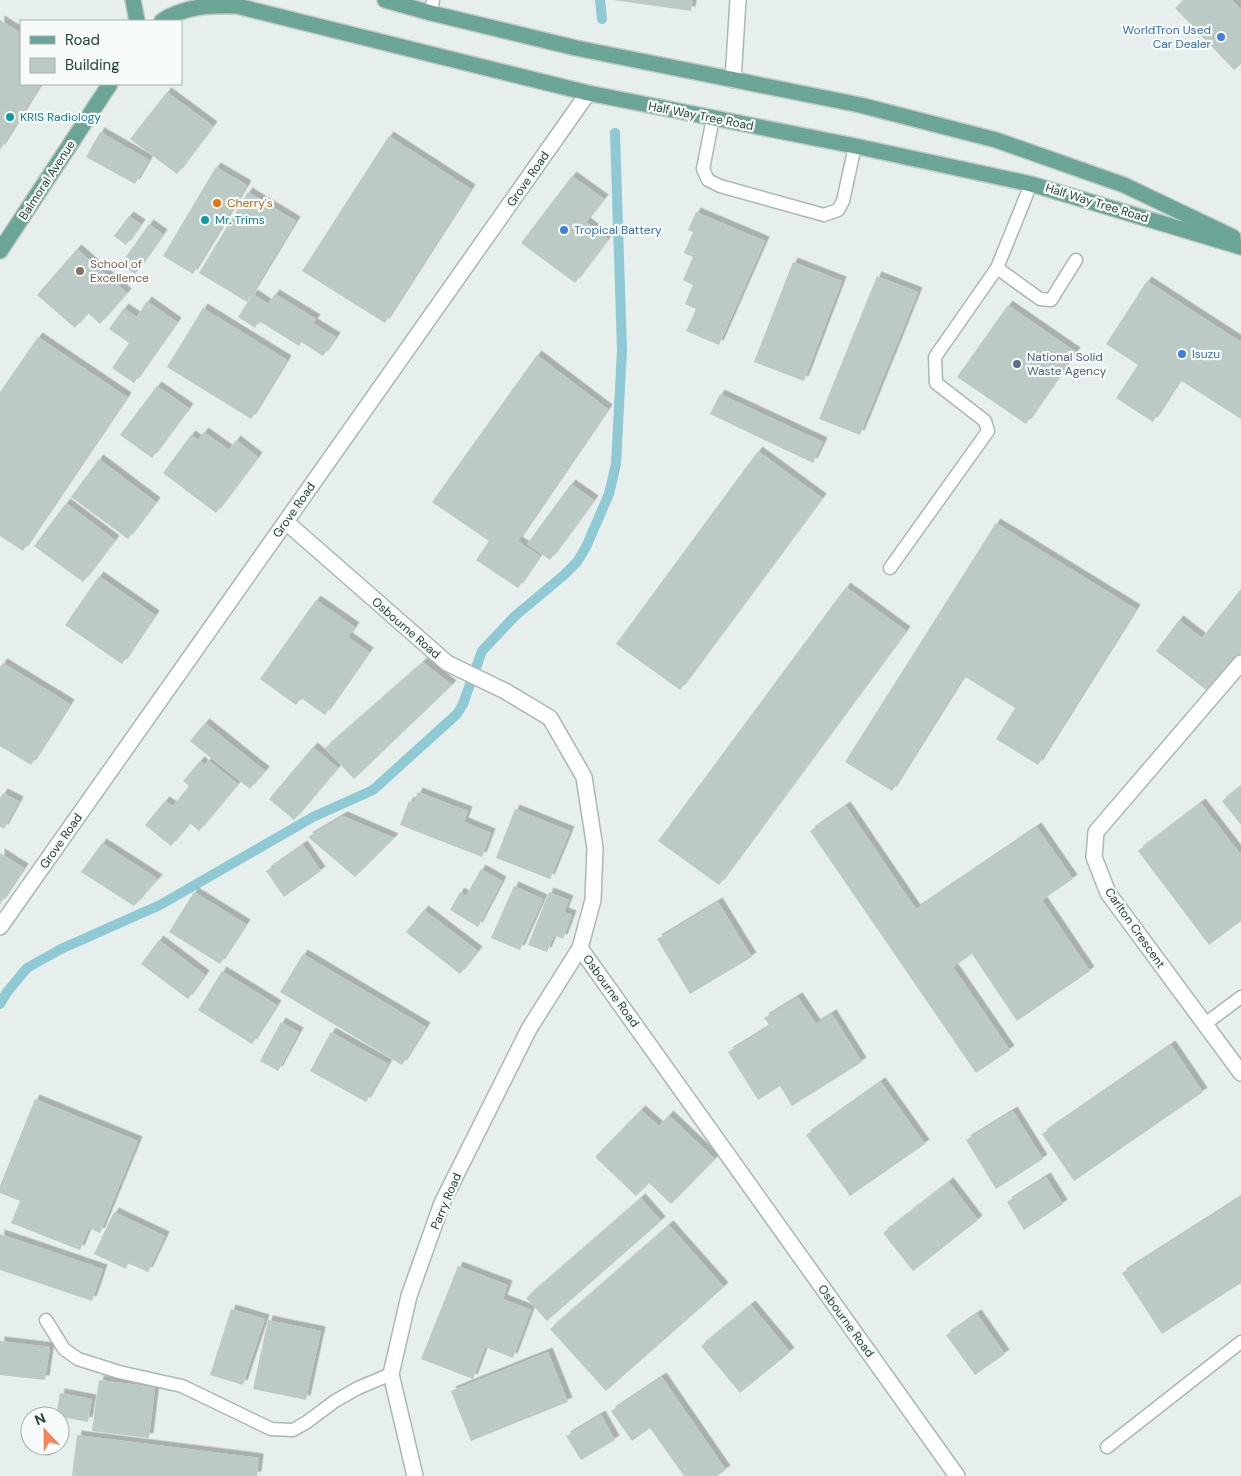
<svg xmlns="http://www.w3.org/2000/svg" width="1241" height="1476" viewBox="0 0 1241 1476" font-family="'DM Sans',sans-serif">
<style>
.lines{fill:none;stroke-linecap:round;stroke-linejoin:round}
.stream{stroke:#8ec9d4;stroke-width:10}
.building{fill:#bbcac4;filter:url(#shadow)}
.service-casing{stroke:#a8b8b2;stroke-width:15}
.minor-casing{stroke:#a8b8b2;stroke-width:18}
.primary-casing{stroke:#c2cac8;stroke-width:18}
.service{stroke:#fff;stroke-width:12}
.minor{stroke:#fff;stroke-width:15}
.primary{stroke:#6aa596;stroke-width:15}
.shop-dot{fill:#3f7fe0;stroke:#f7fbf9;stroke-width:2}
.culture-dot{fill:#0f9aa8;stroke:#f7fbf9;stroke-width:2}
.food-dot{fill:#e8710a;stroke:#f7fbf9;stroke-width:2}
.education-dot{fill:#8d6e63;stroke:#f7fbf9;stroke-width:2}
.service-dot{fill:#5c6f8a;stroke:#f7fbf9;stroke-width:2}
.labels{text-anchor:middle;stroke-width:4.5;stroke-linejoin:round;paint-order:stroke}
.shop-label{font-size:12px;fill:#366cbe;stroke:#f7fbf9;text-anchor:start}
.street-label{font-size:12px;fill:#24423a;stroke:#f7fbf9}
.culture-label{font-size:12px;fill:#0d838f;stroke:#f7fbf9;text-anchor:start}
.food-label{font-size:12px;fill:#c56008;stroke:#f7fbf9;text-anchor:start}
.education-label{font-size:12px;fill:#785e54;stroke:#f7fbf9;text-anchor:start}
.service-label{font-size:12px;fill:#4e5e75;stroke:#f7fbf9;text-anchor:start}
</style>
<defs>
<filter id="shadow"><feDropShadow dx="4.5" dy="-4.5" stdDeviation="0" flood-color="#0004"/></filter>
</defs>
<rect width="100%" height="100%" fill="#e6efeb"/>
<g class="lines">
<g class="stream">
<path d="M600,0L602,19"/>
<path d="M0,1004L7,992L27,968L61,949L160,905L313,817L373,790L457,714L463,704L482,651L515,616L564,575L577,562L586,547L609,494L616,464L622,350L615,133"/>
</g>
</g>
<g class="building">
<path d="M613,0H693L691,11Z"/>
<path d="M1184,0H1232L1241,10V64L1234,70L1175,8Z"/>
<path d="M0,20L21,33V84H41L0,150Z"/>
<path d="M167,92L213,126L177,174L130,139Z"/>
<path d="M100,132L149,160L135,184L86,157Z"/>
<path d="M389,136L471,189L385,323L302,271Z"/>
<path d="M216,167L247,185L193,274L163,256Z"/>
<path d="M572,176L604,199L586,222L608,239L575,283L521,243Z"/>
<path d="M248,192L296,221L247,302L199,273Z"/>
<path d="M696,212L765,241L719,345L686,331L696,309L685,304L693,285L683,280L693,257L684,253L693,232L688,230Z"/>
<path d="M129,216L141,224L126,245L114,236Z"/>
<path d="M149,224L163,234L135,274L121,264Z"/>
<path d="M77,249L127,293L100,324L88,313L75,328L37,295Z"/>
<path d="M793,262L842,281L804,381L754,362Z"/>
<path d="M877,276L918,292L860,435L819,419Z"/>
<path d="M1147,281L1241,342V419L1180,380L1153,422L1116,398L1138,365L1106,344Z"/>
<path d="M253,294L268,304L275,294L316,319L313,323L336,337L323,356L301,342L299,346L259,321L255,328L238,317Z"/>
<path d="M147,301L177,322L134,383L112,368L129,343L109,329L124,308L137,317Z"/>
<path d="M1008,305L1076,352L1026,424L957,377Z"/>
<path d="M203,308L287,360L251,419L167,367Z"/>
<path d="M38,337L127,397L23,551L0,536V392Z"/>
<path d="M537,355L608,409L518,541L540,556L518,588L476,560L489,541L432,502Z"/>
<path d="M157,386L189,408L152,458L120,435Z"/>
<path d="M720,394L823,442L813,463L710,414Z"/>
<path d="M204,432L229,450L236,440L258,457L216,513L163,473L191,435L198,440Z"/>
<path d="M758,451L822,498L680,690L616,644Z"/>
<path d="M99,459L156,502L128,539L71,497Z"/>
<path d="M571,484L594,500L550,560L527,544Z"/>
<path d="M66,503L115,540L83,582L34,546Z"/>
<path d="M996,523L1136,609L1038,765L996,739L1015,708L964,676L892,791L845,762Z"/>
<path d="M99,576L155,615L122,664L65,625Z"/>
<path d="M846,587L906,631L719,885L658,841Z"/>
<path d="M1241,589V652L1209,692L1156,651L1179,620L1202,638Z"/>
<path d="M316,600L355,627L348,637L369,652L325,715L301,698L296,705L260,679Z"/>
<path d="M423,662L452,685L354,779L325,748Z"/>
<path d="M3,663L70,704L31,765L0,746V667Z"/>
<path d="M205,723L265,771L250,789L190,741Z"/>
<path d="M313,747L338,768L294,820L269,799Z"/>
<path d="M208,760L238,784L199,831L190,823L171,846L145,825L165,801L173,806L189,786L183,781L200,761L205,765Z"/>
<path d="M1241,786V825L1222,801Z"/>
<path d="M418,792L468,811L464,822L491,833L482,857L400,825L409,801L413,803Z"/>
<path d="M3,793L19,801L4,829L0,827V798Z"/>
<path d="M1201,803L1241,855V921L1209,945L1138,851Z"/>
<path d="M846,806L916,909L1037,827L1073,879L1042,900L1090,971L1017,1021L972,954L953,967L1010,1050L976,1073L810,831Z"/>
<path d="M515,809L570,831L550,879L496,858Z"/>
<path d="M343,816L394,838L355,877L308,837Z"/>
<path d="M102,843L158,879L134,906L81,872Z"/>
<path d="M303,845L321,871L284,897L266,871Z"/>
<path d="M0,853L24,868L0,904Z"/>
<path d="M481,869L502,881L478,927L450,910L460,892L466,896Z"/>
<path d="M514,886L543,899L520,950L491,938Z"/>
<path d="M194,892L246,924L220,964L169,932Z"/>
<path d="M549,892L569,900L564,912L572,915L563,939L554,935L547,952L528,945Z"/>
<path d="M718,902L752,957L690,994L657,939Z"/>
<path d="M424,910L478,951L460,974L406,932Z"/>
<path d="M159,940L205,975L188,999L141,964Z"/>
<path d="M303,954L426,1027L402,1065L280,992Z"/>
<path d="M222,971L277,1005L252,1044L198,1010Z"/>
<path d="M798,997L816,1024L832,1014L862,1062L792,1106L780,1086L758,1100L728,1052L770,1026L764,1018Z"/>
<path d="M281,1022L299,1032L278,1071L260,1061Z"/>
<path d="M331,1032L388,1064L366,1102L310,1071Z"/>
<path d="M1171,1045L1203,1092L1074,1181L1042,1134Z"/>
<path d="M881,1082L925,1144L850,1196L806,1135Z"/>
<path d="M35,1099L138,1141L100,1233L89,1228L80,1250L11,1223L20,1201L0,1193V1186Z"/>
<path d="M641,1110L659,1126L669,1115L715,1159L671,1204L649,1183L636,1196L595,1157Z"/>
<path d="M1013,1111L1043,1159L996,1189L966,1140Z"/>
<path d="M1046,1177L1063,1204L1024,1230L1007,1202Z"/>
<path d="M949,1182L978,1220L913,1271L883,1233Z"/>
<path d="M1241,1197V1283L1162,1334L1122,1273Z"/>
<path d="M641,1198L661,1221L547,1321L526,1298Z"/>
<path d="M114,1212L165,1236L148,1272L128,1263L126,1269L94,1254Z"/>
<path d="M669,1225L724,1287L606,1391L550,1329Z"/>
<path d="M0,1234L103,1269L92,1301L0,1270Z"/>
<path d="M458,1266L508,1285L503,1299L531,1310L513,1358L485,1347L473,1379L421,1359Z"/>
<path d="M751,1305L790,1352L740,1393L701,1346Z"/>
<path d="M231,1309L265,1319L243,1385L210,1375Z"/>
<path d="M977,1314L1005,1354L975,1375L946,1335Z"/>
<path d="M268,1320L321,1331L306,1400L253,1389Z"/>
<path d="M0,1341L50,1347L45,1380L0,1375Z"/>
<path d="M548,1352L568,1402L471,1441L451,1391Z"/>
<path d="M662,1377L726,1470L717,1476H684L650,1428L632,1441L611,1411Z"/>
<path d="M99,1380L155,1387L149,1438L92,1431Z"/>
<path d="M60,1393L92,1399L88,1422L56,1416Z"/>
<path d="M601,1415L615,1440L581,1460L566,1436Z"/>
<path d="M77,1435L259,1458L257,1476H72Z"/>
</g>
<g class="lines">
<defs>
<g id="service">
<path d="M431,13L433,0"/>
<path d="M713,118L703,169L708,180L720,186L824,215L838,210L843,201L855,146"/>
<path d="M997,268L1040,299L1051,300L1076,260"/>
<path d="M890,568L988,431L985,421L936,383L935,357L997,268L1031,184"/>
<path d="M1205,1024L1241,997"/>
<path d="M46,1320L64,1349L78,1359L119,1372L182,1386L271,1429L293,1430L307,1422L335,1401L358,1388L391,1374"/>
<path d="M1107,1447L1241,1342"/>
</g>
<g id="minor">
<path d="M733,80L738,0"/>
<path d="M286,522L447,663L505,691L550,718L584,777L595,848L593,900L580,948L529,1029L442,1203L409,1296L391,1374L415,1476"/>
<path d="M1241,663L1096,832L1094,857L1108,893L1241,1073"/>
<path d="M0,927L588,93"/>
<path d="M580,948L957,1476"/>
</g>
<g id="primary">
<path d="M133,0L137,21"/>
<path d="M385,0L431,13L576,48L860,105L996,140L1124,185L1233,237"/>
<path d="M162,21C184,6 211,5 237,6L588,93L855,146L1031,184L1241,247"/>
<path d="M0,251L110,84"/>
</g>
</defs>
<use href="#service" class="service-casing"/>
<use href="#minor" class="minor-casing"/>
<use href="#primary" class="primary-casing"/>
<use href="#service" class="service"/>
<use href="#minor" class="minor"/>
<use href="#primary" class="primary"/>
</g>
<g class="shop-dot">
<circle cx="1221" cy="37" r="5"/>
<circle cx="564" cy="230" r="5"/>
<circle cx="1182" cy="354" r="5"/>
</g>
<g class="culture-dot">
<circle cx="10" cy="117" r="5"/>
<circle cx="205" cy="220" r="5"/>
</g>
<circle class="food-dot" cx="217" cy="203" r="5"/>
<circle class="education-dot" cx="80" cy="271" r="5"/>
<circle class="service-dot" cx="1017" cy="364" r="5"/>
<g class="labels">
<g class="shop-label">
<text x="1211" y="34" text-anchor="end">WorldTron Used<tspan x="1211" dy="14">Car Dealer</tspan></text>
<text x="574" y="234">Tropical Battery</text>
<text x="1192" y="358">Isuzu</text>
</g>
<g class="street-label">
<text transform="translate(701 116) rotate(11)" y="4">Half Way Tree Road</text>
<text transform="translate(528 179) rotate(-55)" y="4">Grove Road</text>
<text transform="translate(47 180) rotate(-57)" y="4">Balmoral Avenue</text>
<text transform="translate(1097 203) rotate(17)" y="4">Half Way Tree Road</text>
<text transform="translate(294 510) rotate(-55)" y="4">Grove Road</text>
<text transform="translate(406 628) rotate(41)" y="4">Osbourne Road</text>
<text transform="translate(61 841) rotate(-55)" y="4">Grove Road</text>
<text transform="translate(1135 928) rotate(55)" y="4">Carlton Crescent</text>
<text transform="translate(611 991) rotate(54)" y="4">Osbourne Road</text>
<text transform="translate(446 1201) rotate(-67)" y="4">Parry Road</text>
<text transform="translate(846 1321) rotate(54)" y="4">Osbourne Road</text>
</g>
<g class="culture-label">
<text x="20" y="121">KRIS Radiology</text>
<text x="215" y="224">Mr. Trims</text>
</g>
<g class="food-label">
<text x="227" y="207">Cherry's</text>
</g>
<g class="education-label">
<text x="90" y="268">School of<tspan x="90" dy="14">Excellence</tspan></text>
</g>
<g class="service-label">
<text x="1027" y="361">National Solid<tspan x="1027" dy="14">Waste Agency</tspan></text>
</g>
</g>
<rect x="20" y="20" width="162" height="65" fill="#f7fbf9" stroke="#a3b1ad"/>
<rect x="30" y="36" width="25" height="8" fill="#6aa596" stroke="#a3b1ad"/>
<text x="65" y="45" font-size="15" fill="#24423a">Road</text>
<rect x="30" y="58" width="25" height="15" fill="#bbcac4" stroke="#a3b1ad"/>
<text x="65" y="70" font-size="15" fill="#24423a">Building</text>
<g transform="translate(45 1431) rotate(338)"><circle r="24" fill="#f7fbf9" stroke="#a3b1ad"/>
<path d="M0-4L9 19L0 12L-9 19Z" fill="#f4845f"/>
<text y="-8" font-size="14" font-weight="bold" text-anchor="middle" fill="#24423a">N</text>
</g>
</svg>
